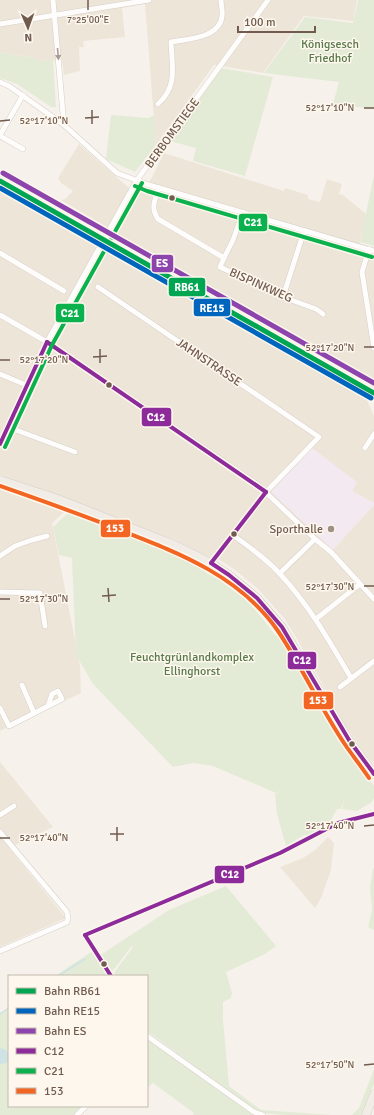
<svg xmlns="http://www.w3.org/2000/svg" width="374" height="1115" viewBox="0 0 374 1115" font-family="Signika,sans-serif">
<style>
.residential{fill:#eee5d9}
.education{fill:#f3eaf1}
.green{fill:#e3ebd7}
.water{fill:#cfe2e4}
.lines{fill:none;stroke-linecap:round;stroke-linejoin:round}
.stream{stroke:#cfe2e4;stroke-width:1.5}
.minor-casing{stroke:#d5cfc9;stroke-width:6}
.primary-casing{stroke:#d4cdc7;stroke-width:9}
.minor{stroke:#fefdfc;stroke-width:5}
.primary{stroke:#f1ede6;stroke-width:8}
.bus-1-casing{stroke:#fdf7ed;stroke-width:7}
.bus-2-casing{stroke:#fdf7ed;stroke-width:7}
.bus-3-casing{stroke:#fdf7ed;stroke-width:7}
.bus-1{stroke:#8c2b99;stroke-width:4}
.bus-2{stroke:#0bb14c;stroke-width:4}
.bus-3{stroke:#f26522;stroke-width:4}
.rail-1-casing{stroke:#fdf7ed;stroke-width:8}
.rail-2-casing{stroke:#fdf7ed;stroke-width:8}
.rail-3-casing{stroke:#fdf7ed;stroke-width:8}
.rail-1{stroke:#00a651;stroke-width:5}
.rail-2{stroke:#0065bd;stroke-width:5}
.rail-3{stroke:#8e44ad;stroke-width:5}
.oneway{fill:#a99c94}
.ticks{fill:none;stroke:#715b4e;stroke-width:1.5}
.bus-dot{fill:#715b4e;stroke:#fdf7ed;stroke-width:1.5}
.poi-dot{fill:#a09085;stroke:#fdf7ed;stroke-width:1.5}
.labels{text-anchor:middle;stroke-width:3;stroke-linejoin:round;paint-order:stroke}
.park-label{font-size:12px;fill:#587a4b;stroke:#fdf7ed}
.street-label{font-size:12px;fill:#715b4e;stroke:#fdf7ed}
.poi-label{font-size:12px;fill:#715b4e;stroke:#fdf7ed;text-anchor:end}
.ticks-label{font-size:10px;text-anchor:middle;fill:#715b4e;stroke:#fdf7ed;stroke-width:3;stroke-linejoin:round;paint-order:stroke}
.line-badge{stroke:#fdf7ed;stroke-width:1.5}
.badge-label{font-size:11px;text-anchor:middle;font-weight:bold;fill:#fff}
</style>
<rect width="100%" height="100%" fill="#f6f2eb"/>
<g class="residential">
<path d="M0,0H357L353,21L304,16L263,73L214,65L156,145L145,4L122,8L125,37L83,41L84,47H79L80,71L64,75L62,60L37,61V58L0,53Z"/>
<path d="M79,144L138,196L151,179L164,153L284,191L285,188L308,195V199L320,202L327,179L342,184L339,194L343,195L366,214L358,250L374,254V385L61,200L65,199L73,191L61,183L58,178Z"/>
<path d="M0,186L364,393L374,416V764L366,755L346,726L294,634L284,618L258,589L235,570L220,560L205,555L178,541L0,475Z"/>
<path d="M0,488L14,492L64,512L52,523L80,665L81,693L0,731Z"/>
<path d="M0,762L53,827L9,848L66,918L0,947Z"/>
<path d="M328,837L334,843L331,870L321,898L315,908L280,867L303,858L315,850Z"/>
</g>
<path class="education" d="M312,448L357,482L352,491L374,503V505L333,550L271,492Z"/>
<g class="green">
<path d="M358,0H374V109L333,104L339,82L264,73L305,17L353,23Z"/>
<path d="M0,53L37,58L38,61L53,60L56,107H51L17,84L0,78Z"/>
<path d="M221,68L273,77L245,176L193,161L196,148L170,141Z"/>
<path d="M111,115L149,118L154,115L156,145L135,172L106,159Z"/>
<path d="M374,175V246L360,242Z"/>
<path d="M68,513L153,543L204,567V569C212,573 221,578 228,584C246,598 261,616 275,635L277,634L293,659L319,709L320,708L342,742L340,744L342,742L374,786V798L372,802L357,811L342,809L344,799L341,809H337L323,835L314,837L304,835L286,846L277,814L275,794L283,790L276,793L213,766L193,763L173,767L93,684L76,655L72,558L59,555L53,527Z"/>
<path d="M373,868L374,869V930L368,927L372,910L370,887Z"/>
<path d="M226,886L276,946L265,954L226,972L232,993L231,998L223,1002V1019L229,1086L261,1110L333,1115H285L258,1113L251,1108L147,1031V976H116L114,973L133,947L132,946L111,973L99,956L169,910Z"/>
<path d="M94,950L111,976H55Z"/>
<path d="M9,1007V1106H86L77,1115H0V1013Z"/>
<path d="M147,1039L253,1115H193L194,1113L153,1083L147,1088Z"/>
<path d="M374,1069V1084L361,1115H352L359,1108Z"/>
</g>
<path class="water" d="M0,1048L4,1049L9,1053V1061L6,1063L0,1064Z"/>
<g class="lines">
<g class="stream">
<path d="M58,976L85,959"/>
<path d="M0,1014L9,1008"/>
</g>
<defs>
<g id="minor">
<path d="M53,0L64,125"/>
<path d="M0,24L149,0"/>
<path d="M0,82L9,86L64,125L117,173L149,185L374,251"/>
<path d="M158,104C178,86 172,66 171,42C188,39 220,38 222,16C223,11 221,5 221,0"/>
<path d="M0,135L23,95"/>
<path d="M0,136L23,149"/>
<path d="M159,188C155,200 150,207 158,219L224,258L220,267L283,297L316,309L323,314"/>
<path d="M369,249L362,272L374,348"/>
<path d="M0,253L64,291"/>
<path d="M224,258L233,240L243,212"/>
<path d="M98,287L319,437L266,492L211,563"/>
<path d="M283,297L304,231"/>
<path d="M0,315L47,342L258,485L315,539L331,552L374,599"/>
<path d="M0,374L26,385"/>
<path d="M8,427L75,452"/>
<path d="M0,444L47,342L137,180L268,0"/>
<path d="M365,448L374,434"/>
<path d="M233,535C249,547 267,559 280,574C309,605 330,642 351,678"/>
<path d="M0,556L15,546L32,540L47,536"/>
<path d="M280,573L315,539"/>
<path d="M0,592L40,593L45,626"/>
<path d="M316,619L360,584"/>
<path d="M22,685L34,713"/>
<path d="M340,687L374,661"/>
<path d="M0,708L9,726L62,699L58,691L52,694L48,706"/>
<path d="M0,815L14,806"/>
<path d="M0,832L67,912L68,919L67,922L63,924L0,951"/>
<path d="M111,976L85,935L280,853L338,823L374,814"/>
<path d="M147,1036L254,1112L263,1115"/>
<path d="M77,1115L86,1106"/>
</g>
<g id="primary">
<path d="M0,480L58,499L177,546L211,563L229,575L257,598L282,627L349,740L374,774"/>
<path d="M366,1115L374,1094"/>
</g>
</defs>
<use href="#minor" class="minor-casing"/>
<use href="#primary" class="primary-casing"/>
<use href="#minor" class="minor"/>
<use href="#primary" class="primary"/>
<defs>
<g id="bus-1">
<path d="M47,342L266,492"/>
<path d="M0,444L47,342"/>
<path d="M211,563L229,575L257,598L282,627L349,740L374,774"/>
<path d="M211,563L266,492"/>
<path d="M85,935L280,853L338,823L374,814"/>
<path d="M85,935L111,976"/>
</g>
<g id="bus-2">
<path d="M135,186L147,191L372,257"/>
<path d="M5,447L52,345L142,183"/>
</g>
<path id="bus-3" d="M0,486C40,500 80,514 120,530C179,553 240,576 278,631C302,667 320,707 344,743C352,755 361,766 369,778"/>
</defs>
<use href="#bus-1" class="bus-1-casing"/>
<use href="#bus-2" class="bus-2-casing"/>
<use href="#bus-3" class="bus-3-casing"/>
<use href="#bus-1" class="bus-1"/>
<use href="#bus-2" class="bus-2"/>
<use href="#bus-3" class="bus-3"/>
<defs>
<path id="rail-1" d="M0,181L374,393"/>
<path id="rail-2" d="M0,188L371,398"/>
<path id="rail-3" d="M3,173L374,383"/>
</defs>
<use href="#rail-1" class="rail-1-casing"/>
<use href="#rail-2" class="rail-2-casing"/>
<use href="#rail-3" class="rail-3-casing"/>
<use href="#rail-1" class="rail-1"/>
<use href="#rail-2" class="rail-2"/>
<use href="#rail-3" class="rail-3"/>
</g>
<defs><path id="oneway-solid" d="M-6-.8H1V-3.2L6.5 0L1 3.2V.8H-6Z"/></defs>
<use class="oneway" href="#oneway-solid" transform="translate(58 54) rotate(85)"/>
<path class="ticks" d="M88,0V10M364,108H374M92,110V124M85,118L99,117M0,121L10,120M364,347H374M100,349V363M93,357L107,356M0,360H10M364,586H374M108,588L109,602M102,596L116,595M0,599H10M364,826L374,825M117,827V841M110,834H124M0,838H10M364,1065L374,1064"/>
<g class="bus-dot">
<circle cx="172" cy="198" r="3.5"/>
<circle cx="109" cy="385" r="3.5"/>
<circle cx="234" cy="534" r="3.5"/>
<circle cx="352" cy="744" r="3.5"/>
<circle cx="104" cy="964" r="3.5"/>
</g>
<circle class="poi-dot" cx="331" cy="529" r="4"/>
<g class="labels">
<g class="park-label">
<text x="330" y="48">Königsesch<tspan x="330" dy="14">Friedhof</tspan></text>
<text x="192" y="661">Feuchtgrünlandkomplex<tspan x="192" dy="14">Ellinghorst</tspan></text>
</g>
<g class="street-label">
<text transform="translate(172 133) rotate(-54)" y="4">BERBOMSTIEGE</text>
<text transform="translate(261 285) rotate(24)" y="4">BISPINKWEG</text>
<text transform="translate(209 362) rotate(34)" y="4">JAHNSTRASSE</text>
</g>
<g class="poi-label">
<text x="323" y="533">Sporthalle</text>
</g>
</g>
<g class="ticks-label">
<text x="88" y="23">7°25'00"E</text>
<text x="330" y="111">52°17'10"N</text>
<text x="44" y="124">52°17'10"N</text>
<text x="330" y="351">52°17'20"N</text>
<text x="44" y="363">52°17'20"N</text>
<text x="330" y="590">52°17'30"N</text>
<text x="44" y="602">52°17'30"N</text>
<text x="330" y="829">52°17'40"N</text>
<text x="44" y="841">52°17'40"N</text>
<text x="330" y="1068">52°17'50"N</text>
</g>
<g class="line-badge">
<rect x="238" y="213" width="30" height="19" rx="4" fill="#0bb14c"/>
<rect x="151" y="254" width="23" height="19" rx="4" fill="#8e44ad"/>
<rect x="168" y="277" width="38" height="20" rx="4" fill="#00a651"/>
<rect x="193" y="298" width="38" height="19" rx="4" fill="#0065bd"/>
<rect x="55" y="303" width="30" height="20" rx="4" fill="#0bb14c"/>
<rect x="141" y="407" width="31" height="20" rx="4" fill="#8c2b99"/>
<rect x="100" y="519" width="31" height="19" rx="4" fill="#f26522"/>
<rect x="287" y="651" width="30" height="19" rx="4" fill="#8c2b99"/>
<rect x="303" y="691" width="31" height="19" rx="4" fill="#f26522"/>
<rect x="214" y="865" width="31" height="19" rx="4" fill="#8c2b99"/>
</g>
<g class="badge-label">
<text x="253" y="226">C21</text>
<text x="162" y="267">ES</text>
<text x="187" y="291">RB61</text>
<text x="212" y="312">RE15</text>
<text x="70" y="317">C21</text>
<text x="156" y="421">C12</text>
<text x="115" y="532">153</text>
<text x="302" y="664">C12</text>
<text x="318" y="704">153</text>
<text x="230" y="878">C12</text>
</g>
<rect x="8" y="975" width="140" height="132" fill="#fdf7ed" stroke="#c5b9ad"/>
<rect x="16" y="988" width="20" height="6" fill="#00a651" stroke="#c5b9ad"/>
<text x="44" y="995" font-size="12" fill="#715b4e">Bahn RB61</text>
<rect x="16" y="1008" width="20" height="6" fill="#0065bd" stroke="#c5b9ad"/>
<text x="44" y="1015" font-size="12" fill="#715b4e">Bahn RE15</text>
<rect x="16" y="1028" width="20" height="6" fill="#8e44ad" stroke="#c5b9ad"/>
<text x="44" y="1035" font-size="12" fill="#715b4e">Bahn ES</text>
<rect x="16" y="1048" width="20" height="6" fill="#8c2b99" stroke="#c5b9ad"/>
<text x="44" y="1055" font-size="12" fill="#715b4e">C12</text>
<rect x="16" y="1068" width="20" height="6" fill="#0bb14c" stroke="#c5b9ad"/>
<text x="44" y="1075" font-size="12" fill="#715b4e">C21</text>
<rect x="16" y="1088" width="20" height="6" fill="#f26522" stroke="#c5b9ad"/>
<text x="44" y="1095" font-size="12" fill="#715b4e">153</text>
<g transform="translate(28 28) rotate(178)" stroke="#fdf7ed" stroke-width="3" paint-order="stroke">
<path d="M0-3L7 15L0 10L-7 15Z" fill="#715b4e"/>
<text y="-6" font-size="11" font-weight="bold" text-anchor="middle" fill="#715b4e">N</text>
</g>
<path d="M238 26v6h77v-6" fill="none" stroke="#715b4e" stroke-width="2"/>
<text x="244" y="26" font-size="12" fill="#715b4e" stroke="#fdf7ed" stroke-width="3" paint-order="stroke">100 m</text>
</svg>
